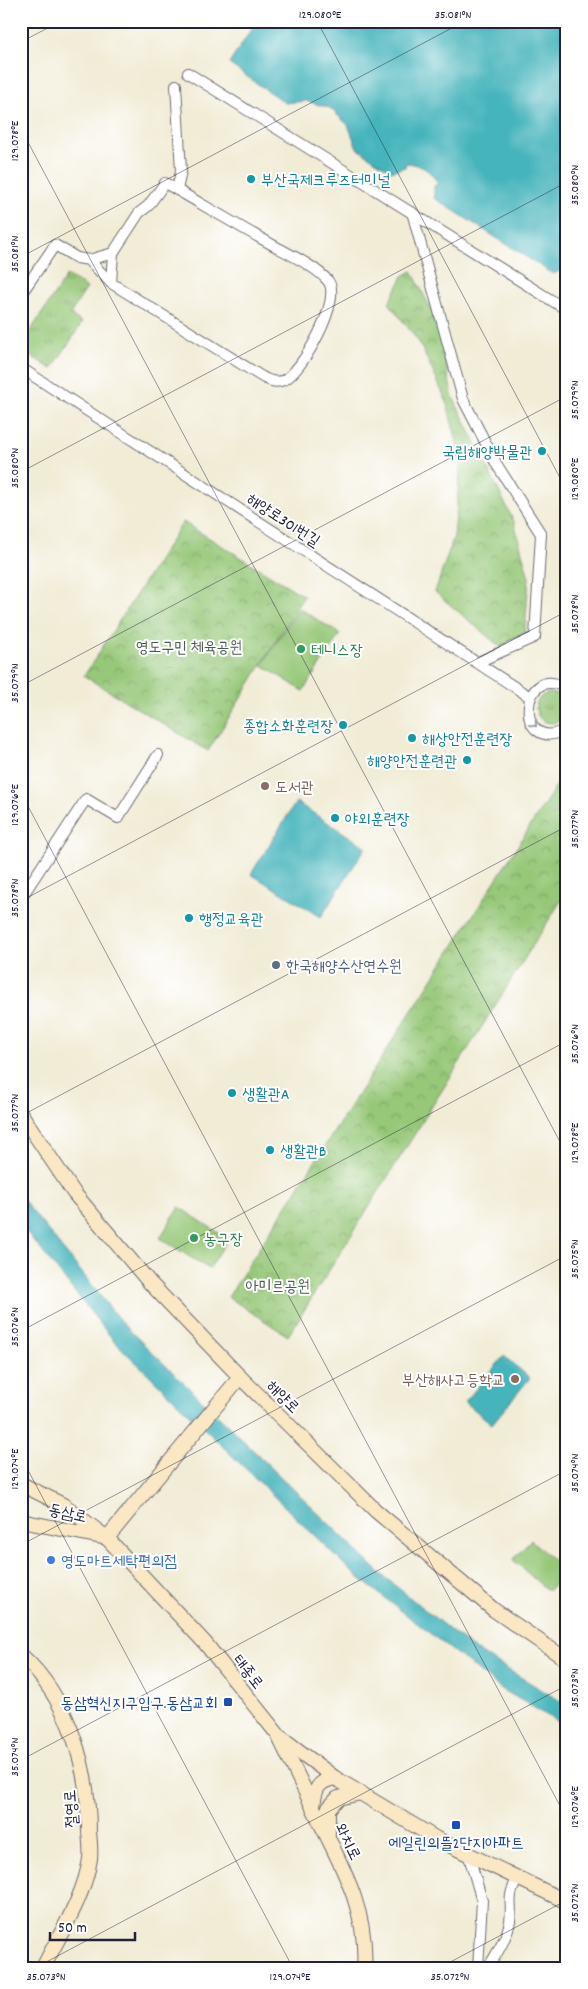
<svg xmlns="http://www.w3.org/2000/svg" width="588" height="1989" viewBox="0 0 588 1989" font-family="Dekko,'Poor Story',sans-serif">
<style>
.grass{fill:url(#grass-tufts);stroke:#5c755a}
.park{fill:url(#park-crowns);stroke:#5c755a}
.pitch{fill:#96c878;stroke:#5c755a}
.water{fill:#44b4bb;stroke:#336b7b}
.lines{fill:none;stroke-linecap:round;stroke-linejoin:round}
.street-casing{stroke:#6a6971;stroke-width:12}
.secondary-casing{stroke:#6a6971;stroke-width:16}
.street{stroke:#fff;stroke-width:10}
.secondary{stroke:#fae7c3;stroke-width:14}
.oneway{stroke:#9c9ca7}
.ticks{fill:none;stroke:#22223b;stroke-width:1;stroke-opacity:0.45}
.culture-dot{fill:#0f9aa8;stroke:#fff;stroke-width:2}
.leisure-dot{fill:#2e9e5b;stroke:#fff;stroke-width:2}
.education-dot{fill:#8d6e63;stroke:#fff;stroke-width:2}
.service-dot{fill:#5c6f8a;stroke:#fff;stroke-width:2}
.shop-dot{fill:#3f7fe0;stroke:#fff;stroke-width:2}
.transit-dot{fill:#1a4fb4;stroke:#fff;stroke-width:2}
.labels{text-anchor:middle;stroke-width:4;stroke-linejoin:round;paint-order:stroke}
.culture-label{font-size:16px;fill:#0d838f;stroke:#fff;text-anchor:start}
.street-label{font-size:16px;fill:#22223b;stroke:#fff}
.park-label{font-size:16px;fill:#4b5c50;stroke:#fff}
.leisure-label{font-size:16px;fill:#27864d;stroke:#fff;text-anchor:start}
.education-label{font-size:16px;fill:#785e54;stroke:#fff;text-anchor:start}
.service-label{font-size:16px;fill:#4e5e75;stroke:#fff;text-anchor:start}
.shop-label{font-size:16px;fill:#366cbe;stroke:#fff;text-anchor:start}
.transit-label{font-size:16px;fill:#164399;stroke:#fff;text-anchor:end}
.neatline{fill:none;stroke:#22223b;stroke-width:2}
.ticks-label{font-size:12px;text-anchor:middle;fill:#22223b}
</style>
<defs>
<pattern id="grass-tufts" width="24" height="20" patternUnits="userSpaceOnUse" patternTransform="scale(1.25)"><rect width="24" height="20" fill="#96c878"/><path d="M3 7l-1-3M5 7V3M7 7l1-3M15 17l-1-3M17 17v-4M19 17l1-3" fill="none" stroke="#7aa264"/></pattern>
<pattern id="park-crowns" width="20" height="18" patternUnits="userSpaceOnUse" patternTransform="scale(1.25)"><rect width="20" height="18" fill="#96c878"/><path d="M2 6a3 3 0 1 1 6 0M12 15a3 3 0 1 1 6 0" fill="none" stroke="#7aa264"/></pattern>
</defs>
<rect width="100%" height="100%" fill="#fff"/>
<filter id="ink" filterUnits="userSpaceOnUse"><feTurbulence type="fractalNoise" baseFrequency=".02" numOctaves="2"/><feDisplacementMap in="SourceGraphic" scale="10" xChannelSelector="R" yChannelSelector="G"/><feConvolveMatrix kernelMatrix="1 2 1 2 8 2 1 2 1" color-interpolation-filters="sRGB"/></filter>
<filter id="wash" filterUnits="userSpaceOnUse"><feTurbulence type="fractalNoise" baseFrequency=".0096" numOctaves="4" result="noise"/><feDisplacementMap in="SourceGraphic" scale="20" xChannelSelector="R" yChannelSelector="G"/><feGaussianBlur stdDeviation="1.12" result="paint"/><feColorMatrix in="noise" values="0 0 0 0 0 0 0 0 0 0 0 0 0 0 0 0 0 1.4 0 .05"/><feComposite in="paint" operator="in"/></filter>
<g filter="url(#wash)">
<rect width="100%" height="100%" fill="#f1ecd6"/>
<g class="grass">
<path d="M67,275L87,288L70,314L82,323L52,369L24,352L22,344Z"/>
<circle cx="551" cy="708" r="15"/>
</g>
<g class="park">
<path d="M412,271L437,321L452,395L514,522L529,578L524,642L499,646L435,592L454,536L460,472L459,450L446,400L419,342L389,303L403,276Z"/>
<path d="M183,522L304,596L208,751L84,676Z"/>
<path d="M567,769V891L288,1336L228,1297Z"/>
</g>
<g class="pitch">
<path d="M299,608L340,634L303,691L262,665Z"/>
<path d="M179,1207L228,1239L209,1269L160,1238Z"/>
<path d="M531,1540L566,1572L548,1591L513,1560Z"/>
</g>
<g class="water">
<path d="M249,21H567V268L553,274L434,198V186L438,184C431,171 422,164 406,163L405,167L391,171L357,148L348,125L330,108L306,101L285,103L229,64L254,25Z"/>
<path d="M296,802L366,847L321,917L251,874Z"/>
<path d="M21,1197L123,1324L381,1574L472,1648L567,1705V1727L500,1688L354,1574L114,1341L21,1225Z"/>
<path d="M504,1356L530,1378L492,1424L465,1402Z"/>
</g>
</g>
<g filter="url(#ink)">
<g class="lines">
<defs>
<g id="street">
<path d="M188,73L567,310"/>
<path d="M176,85L181,171L177,190"/>
<path d="M165,183C200,203 235,224 271,244C287,253 317,267 328,281C343,299 302,372 284,380C275,384 267,380 259,375L111,283L89,260L113,253L139,213L148,206Z"/>
<path d="M412,212L463,399L497,465L541,534L535,637L478,662"/>
<path d="M111,283L113,253"/>
<path d="M21,294L55,245L77,258L89,260"/>
<path d="M21,368L530,697"/>
<path d="M567,689C519,658 513,758 567,729"/>
<path d="M21,898L86,799L118,818L158,755"/>
<path d="M469,1856L482,1901L478,1968"/>
<path d="M488,1968C497,1953 507,1938 510,1921C513,1901 506,1901 517,1879"/>
</g>
<g id="secondary">
<path d="M21,1114L74,1193L150,1283L240,1377L376,1511L494,1610L567,1660"/>
<path d="M21,1484L65,1506L107,1538L205,1643L279,1736L335,1778L437,1839L567,1902"/>
<path d="M21,1521L107,1538L240,1377"/>
<path d="M21,1655C70,1699 89,1770 89,1832C90,1841 91,1851 90,1859C84,1898 60,1933 43,1968"/>
<path d="M280,1739C294,1768 308,1797 322,1826C345,1872 368,1915 364,1968"/>
<path d="M313,1806C315,1790 317,1781 335,1778"/>
<path d="M328,1834V1809L338,1798L361,1793"/>
</g>
</defs>
<use href="#street" class="street-casing"/>
<use href="#secondary" class="secondary-casing"/>
<use href="#street" class="street"/>
<use href="#secondary" class="secondary"/>
</g>
<defs><path id="oneway-chevron" d="M-2-3.5L2.5 0L-2 3.5" fill="none" stroke-width="1.6" stroke-linecap="round" stroke-linejoin="round" transform="scale(1.25)"/></defs>
<use class="oneway" href="#oneway-chevron" transform="translate(534 724) rotate(50)"/>
</g>
<path class="ticks" d="M317,21L567,491M21,42L61,21M21,129L567,1155M21,257L465,21M21,472L567,182M21,686L567,396M21,793L567,1819M21,901L567,611M21,1116L567,826M21,1331L567,1041M21,1457L293,1968M21,1545L567,1255M21,1760L567,1470M35,1968L567,1685M439,1968L567,1900"/>
<g class="culture-dot">
<circle cx="251" cy="179" r="5"/>
<circle cx="542" cy="451" r="5"/>
<circle cx="343" cy="725" r="5"/>
<circle cx="412" cy="738" r="5"/>
<circle cx="467" cy="760" r="5"/>
<circle cx="335" cy="818" r="5"/>
<circle cx="189" cy="918" r="5"/>
<circle cx="232" cy="1093" r="5"/>
<circle cx="270" cy="1150" r="5"/>
</g>
<g class="leisure-dot">
<circle cx="301" cy="649" r="5"/>
<circle cx="194" cy="1238" r="5"/>
</g>
<g class="education-dot">
<circle cx="265" cy="786" r="5"/>
<circle cx="515" cy="1379" r="5"/>
</g>
<circle class="service-dot" cx="276" cy="965" r="5"/>
<circle class="shop-dot" cx="51" cy="1560" r="5"/>
<g class="transit-dot">
<rect x="223" y="1697" width="10" height="10" rx="2.5"/>
<rect x="451" y="1820" width="10" height="10" rx="2.5"/>
</g>
<g class="labels">
<g class="culture-label">
<text x="261" y="185">부산국제크루즈터미널</text>
<text x="532" y="457" text-anchor="end">국립해양박물관</text>
<text x="333" y="731" text-anchor="end">종합소화훈련장</text>
<text x="422" y="744">해상안전훈련장</text>
<text x="457" y="766" text-anchor="end">해양안전훈련관</text>
<text x="345" y="824">야외훈련장</text>
<text x="199" y="924">행정교육관</text>
<text x="242" y="1099">생활관A</text>
<text x="280" y="1156">생활관B</text>
</g>
<g class="street-label">
<text transform="translate(284 519) rotate(33)" y="6">해양로301번길</text>
<text transform="translate(284 1396) rotate(45)" y="6">해양로</text>
<text transform="translate(68 1512) rotate(12)" y="6">동삼로</text>
<text transform="translate(249 1671) rotate(52)" y="6">태종로</text>
<text transform="translate(70 1809) rotate(-94)" y="6">절영로</text>
<text transform="translate(349 1841) rotate(64)" y="6">와치로</text>
</g>
<g class="park-label">
<text x="189" y="652">영도구민 체육공원</text>
<text x="278" y="1291">아미르공원</text>
</g>
<g class="leisure-label">
<text x="311" y="655">테니스장</text>
<text x="204" y="1244">농구장</text>
</g>
<g class="education-label">
<text x="275" y="792">도서관</text>
<text x="505" y="1385" text-anchor="end">부산해사고등학교</text>
</g>
<g class="service-label">
<text x="286" y="971">한국해양수산연수원</text>
</g>
<g class="shop-label">
<text x="61" y="1566">영도마트세탁편의점</text>
</g>
<g class="transit-label">
<text x="218" y="1708">동삼혁신지구입구.동삼교회</text>
<text x="456" y="1848" text-anchor="middle">에일린의뜰2단지아파트</text>
</g>
</g>
<rect width="588" height="1989" fill="none" stroke="#fff" stroke-width="55"/>
<path d="M50 1932v8h85v-8" fill="none" stroke="#22223b" stroke-width="2.5"/>
<text x="58" y="1932" font-size="15" fill="#22223b" stroke="#ffffff" stroke-width="4" paint-order="stroke">50 m</text>
<rect x="28" y="28" width="532" height="1934" class="neatline"/>
<g class="ticks-label">
<text x="320" y="18">129.080°E</text>
<text x="453" y="18">35.081°N</text>
<text transform="translate(14 141) rotate(-90)" y="4">129.078°E</text>
<text transform="translate(574 185) rotate(-90)" y="4">35.080°N</text>
<text transform="translate(14 254) rotate(-90)" y="4">35.081°N</text>
<text transform="translate(574 400) rotate(-90)" y="4">35.079°N</text>
<text transform="translate(14 468) rotate(-90)" y="4">35.080°N</text>
<text transform="translate(574 479) rotate(-90)" y="4">129.080°E</text>
<text transform="translate(574 614) rotate(-90)" y="4">35.078°N</text>
<text transform="translate(14 683) rotate(-90)" y="4">35.079°N</text>
<text transform="translate(14 805) rotate(-90)" y="4">129.076°E</text>
<text transform="translate(574 829) rotate(-90)" y="4">35.077°N</text>
<text transform="translate(14 898) rotate(-90)" y="4">35.078°N</text>
<text transform="translate(574 1044) rotate(-90)" y="4">35.076°N</text>
<text transform="translate(14 1113) rotate(-90)" y="4">35.077°N</text>
<text transform="translate(574 1143) rotate(-90)" y="4">129.078°E</text>
<text transform="translate(574 1259) rotate(-90)" y="4">35.075°N</text>
<text transform="translate(14 1327) rotate(-90)" y="4">35.076°N</text>
<text transform="translate(14 1469) rotate(-90)" y="4">129.074°E</text>
<text transform="translate(574 1473) rotate(-90)" y="4">35.074°N</text>
<text transform="translate(574 1688) rotate(-90)" y="4">35.073°N</text>
<text transform="translate(14 1757) rotate(-90)" y="4">35.074°N</text>
<text transform="translate(574 1807) rotate(-90)" y="4">129.076°E</text>
<text transform="translate(574 1903) rotate(-90)" y="4">35.072°N</text>
<text x="46" y="1980">35.073°N</text>
<text x="290" y="1980">129.074°E</text>
<text x="450" y="1980">35.072°N</text>
</g>
</svg>
